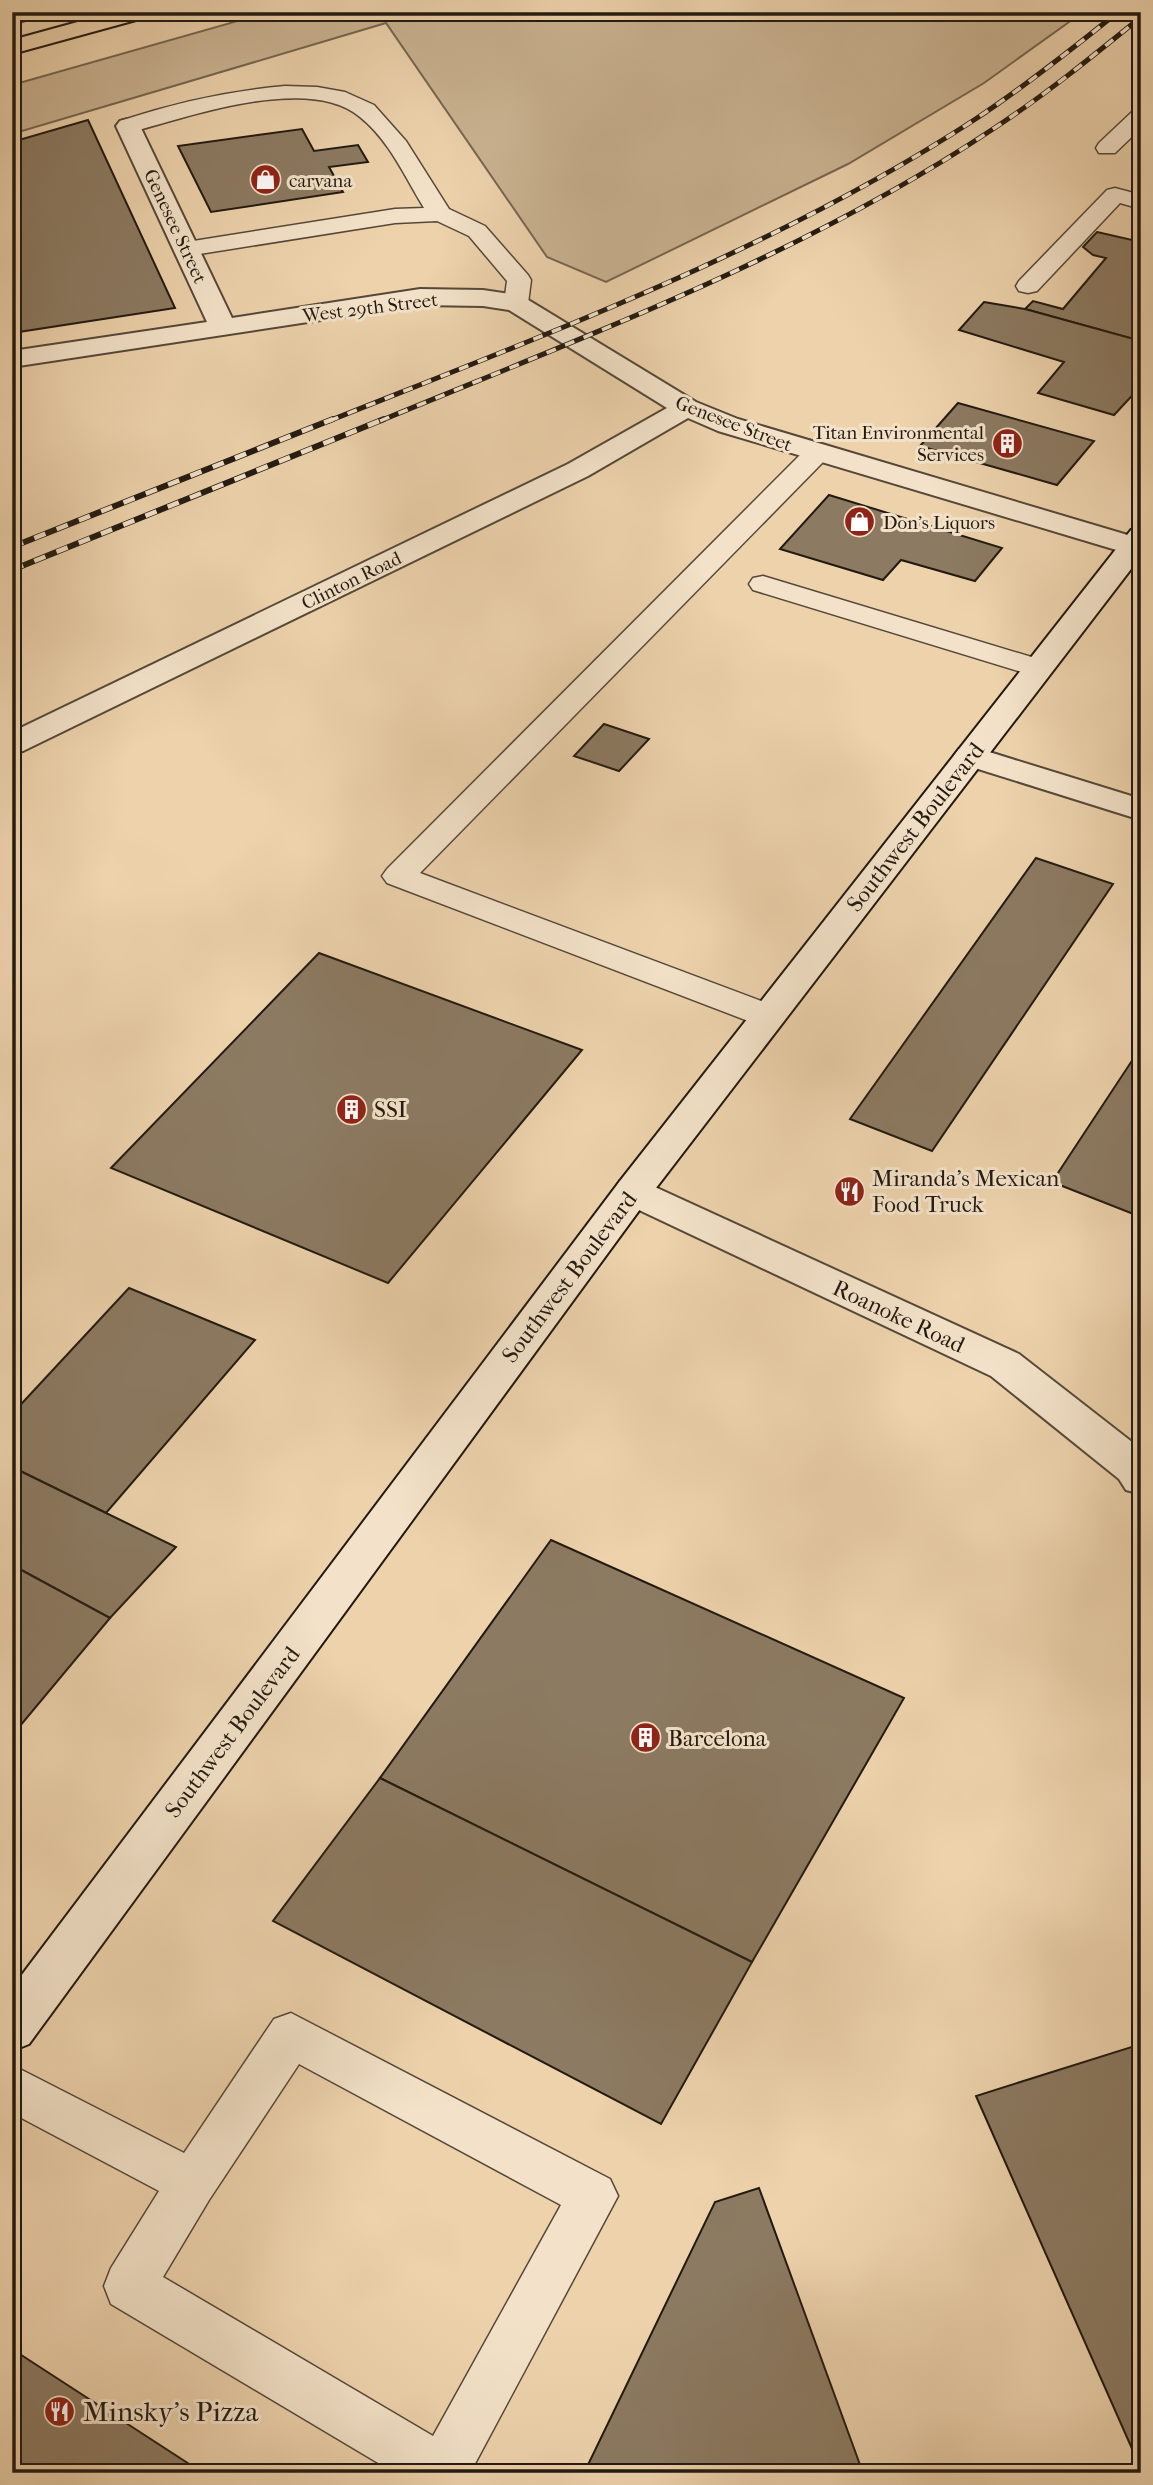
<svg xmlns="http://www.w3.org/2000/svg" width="1153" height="2485" viewBox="0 0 1153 2485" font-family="'IM FELL French Canon',serif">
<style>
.green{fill:#cab392;stroke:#766652;stroke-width:2}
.building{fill:#8c7a62;stroke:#221a11;stroke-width:2}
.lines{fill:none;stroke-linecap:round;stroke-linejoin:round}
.lane-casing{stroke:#554838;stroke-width:3}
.street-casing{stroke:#554838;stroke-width:4}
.secondary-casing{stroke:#221a11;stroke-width:4}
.highway-casing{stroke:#221a11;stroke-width:4}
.lane{fill:#f3e2c9;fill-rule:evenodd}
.street{fill:#f3e2c9;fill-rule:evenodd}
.secondary{fill:#f3e2c9;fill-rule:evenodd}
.highway{fill:#edd2ac;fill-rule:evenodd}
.rail-far1-casing{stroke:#221a11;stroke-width:5}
.rail-casing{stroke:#221a11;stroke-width:6}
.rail-far1{stroke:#f3e2c9;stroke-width:3.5;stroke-dasharray:10;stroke-linecap:butt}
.rail{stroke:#f3e2c9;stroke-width:4.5;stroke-dasharray:12;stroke-linecap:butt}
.labels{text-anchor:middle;stroke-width:6;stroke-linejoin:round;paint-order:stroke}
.far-poi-label{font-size:19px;fill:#221a11;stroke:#f3e2c9;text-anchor:start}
.far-street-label{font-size:19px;fill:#221a11;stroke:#f3e2c9}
.street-label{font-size:23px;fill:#221a11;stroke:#f3e2c9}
.poi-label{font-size:23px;fill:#221a11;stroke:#f3e2c9;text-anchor:start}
.near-poi-label{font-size:28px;fill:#221a11;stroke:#f3e2c9;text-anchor:start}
</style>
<rect width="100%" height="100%" fill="#edd2ac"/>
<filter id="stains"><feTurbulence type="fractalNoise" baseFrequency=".00286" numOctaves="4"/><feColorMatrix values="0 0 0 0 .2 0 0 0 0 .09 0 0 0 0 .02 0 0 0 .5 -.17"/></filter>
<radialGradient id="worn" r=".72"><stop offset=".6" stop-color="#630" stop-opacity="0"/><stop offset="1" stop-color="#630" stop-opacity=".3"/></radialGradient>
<path class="green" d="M269,12H356L362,19L414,12H1083L984,83L848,164L606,282L547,257L386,23L12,134V85Z"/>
<g class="building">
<path d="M88,120L175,308L12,333V142Z"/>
<path d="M302,129L314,151L358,145L368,162L329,167L343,192L211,212L178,146Z"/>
<path d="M1097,232L1141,242V341L1025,309L1033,301L1063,309L1106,258L1093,255L1083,247Z"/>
<path d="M984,302L1025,309L1141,341V386L1114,415L1038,393L1064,362L959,330Z"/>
<path d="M958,403L1094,441L1057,485L920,446Z"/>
<path d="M829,495L1002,548L975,581L901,560L883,580L780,549Z"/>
<path d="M604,724L649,739L619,771L574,756Z"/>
<path d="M1036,858L1113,884L932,1151L850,1119Z"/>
<path d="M319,953L582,1050L388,1283L111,1168Z"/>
<path d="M1141,1047V1217L1052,1182Z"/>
<path d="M129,1288L255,1340L106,1513L12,1467V1414Z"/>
<path d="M12,1467L106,1513L176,1547L110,1618L12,1565Z"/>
<path d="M551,1540L904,1698L752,1962L380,1778Z"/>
<path d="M12,1565L110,1618L20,1726L12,1722Z"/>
<path d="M380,1778L752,1962L661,2124L273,1921Z"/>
<path d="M1141,2044V2469L976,2096Z"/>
<path d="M759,2188L863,2473H584L715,2202Z"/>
<path d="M12,2349L203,2473H12Z"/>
</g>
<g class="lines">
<defs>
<g id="lane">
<path d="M285,86L317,87L345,92L374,105L406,141L449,209L485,226L528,275L531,280L528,303L525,308L516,310L507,308L504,303L507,281L469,236L437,221L395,223L187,256L179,254L175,249L179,244L187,242L395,209L424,208C405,177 389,140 360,117C308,73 186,118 128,133L120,131L117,126L120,121C174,103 228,91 285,86Z"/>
<path d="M1141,109V128L1115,153H1099L1096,148L1099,143L1133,111Z"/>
<path d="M1115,188L1141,195V209L1120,203L1037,291L1028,293L1019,291L1016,286L1019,281L1107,190Z"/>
<path d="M817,445L826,447L830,453L826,459L420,873L780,1008L785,1016L780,1024L768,1027L756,1024L387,883L382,876L387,869L808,447Z"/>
<path d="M763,576L1048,662L1053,668L1048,674L1038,677L1028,674L753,590L749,584L753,578Z"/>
<path d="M291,2013L610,2179L618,2196L470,2473H395L111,2304L104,2286L111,2268L159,2191L12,2113V2065L184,2153L274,2019ZM299,2064L561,2205L433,2436L163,2277L209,2200Z"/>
</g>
<g id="street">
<path d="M128,119L136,121L140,126L232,318L420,289L483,290L516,295L525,298L696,402L738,419L1141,539V553L1133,555L1123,552L718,431L688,418L588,476L23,751L12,753V732L568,464L667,408L509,310L483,306L420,305L12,367V351L207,322L116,126L120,121Z"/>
<path d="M970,746L1141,799V820L959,763L954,756L959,749Z"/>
<path d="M633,1177L1019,1354L1141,1449V1494L1126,1490L1119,1479L991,1376L620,1201L614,1191L620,1181Z"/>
</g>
<path id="secondary" d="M1141,527V556L646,1201L29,2044L12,2051V1988L620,1181L1131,530Z"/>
<g id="highway">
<path d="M12,12H42L39,17L12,23Z"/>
<path d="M114,12H150L147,17L12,54V40Z"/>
</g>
</defs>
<use href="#lane" class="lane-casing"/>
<use href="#street" class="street-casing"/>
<use href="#secondary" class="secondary-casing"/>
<use href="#highway" class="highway-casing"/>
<use href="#lane" class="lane"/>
<use href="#street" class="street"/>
<use href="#secondary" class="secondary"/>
<use href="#highway" class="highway"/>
<defs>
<g id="rail-far1">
<path d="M329,421C549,333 775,250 974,120C1024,87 1071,50 1118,12"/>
<path d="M380,421C588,335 804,255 993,129C1045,95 1093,56 1141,17"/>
</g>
<g id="rail">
<path d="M12,547L333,419"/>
<path d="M12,570L384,419"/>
</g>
</defs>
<use href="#rail-far1" class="rail-far1-casing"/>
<use href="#rail" class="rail-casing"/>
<use href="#rail-far1" class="rail-far1"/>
<use href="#rail" class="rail"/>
</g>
<defs>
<symbol id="shop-disc" viewBox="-11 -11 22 22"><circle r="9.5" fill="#8f2418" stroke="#f3e2c9"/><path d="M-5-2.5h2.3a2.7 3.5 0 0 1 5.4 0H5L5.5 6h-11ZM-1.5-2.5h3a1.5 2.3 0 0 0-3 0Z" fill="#fff"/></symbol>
<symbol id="building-disc" viewBox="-11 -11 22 22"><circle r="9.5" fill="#8f2418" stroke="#f3e2c9"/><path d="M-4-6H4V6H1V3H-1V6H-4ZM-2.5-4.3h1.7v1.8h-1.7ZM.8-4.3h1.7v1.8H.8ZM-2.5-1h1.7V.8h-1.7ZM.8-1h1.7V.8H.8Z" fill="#fff"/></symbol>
<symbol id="restaurant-disc" viewBox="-11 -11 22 22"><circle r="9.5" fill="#8f2418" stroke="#f3e2c9"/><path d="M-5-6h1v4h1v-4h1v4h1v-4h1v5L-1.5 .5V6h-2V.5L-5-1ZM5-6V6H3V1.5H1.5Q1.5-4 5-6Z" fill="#fff"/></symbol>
</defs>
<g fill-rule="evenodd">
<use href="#shop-disc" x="248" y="162" width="35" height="35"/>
<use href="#building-disc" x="990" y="426" width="35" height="35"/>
<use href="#shop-disc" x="842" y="504" width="35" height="35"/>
<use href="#building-disc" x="334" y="1092" width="35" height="35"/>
<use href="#restaurant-disc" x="832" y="1174" width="35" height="35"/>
<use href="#building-disc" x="628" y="1720" width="35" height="35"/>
<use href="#restaurant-disc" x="42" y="2394" width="35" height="35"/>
</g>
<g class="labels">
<g class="far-poi-label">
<text x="289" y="187">carvana</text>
<text x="984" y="439" text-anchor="end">Titan Environmental<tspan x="984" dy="22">Services</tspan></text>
<text x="883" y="529">Don's Liquors</text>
</g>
<g class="far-street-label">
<text transform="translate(176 226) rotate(65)" y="7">Genesee Street</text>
<text transform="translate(370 307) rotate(-7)" y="7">West 29th Street</text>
<text transform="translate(734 423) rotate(21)" y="7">Genesee Street</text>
<text transform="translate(351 580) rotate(-26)" y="7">Clinton Road</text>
</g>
<g class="street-label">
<text transform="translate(915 827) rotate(-52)" y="8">Southwest Boulevard</text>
<text transform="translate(569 1277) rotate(-53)" y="8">Southwest Boulevard</text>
<text transform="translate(899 1316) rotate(25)" y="8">Roanoke Road</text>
<text transform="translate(232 1732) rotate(-53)" y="8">Southwest Boulevard</text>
</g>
<g class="poi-label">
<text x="374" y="1117">SSI</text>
<text x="872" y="1186">Miranda's Mexican<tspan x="872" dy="26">Food Truck</tspan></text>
<text x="668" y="1746">Barcelona</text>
</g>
<g class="near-poi-label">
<text x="83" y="2421">Minsky's Pizza</text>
</g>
</g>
<rect width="1153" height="2485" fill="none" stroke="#edd2ac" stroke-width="42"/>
<rect x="14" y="14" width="1125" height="2457" fill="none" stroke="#221a11" stroke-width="3.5"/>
<rect x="21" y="21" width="1111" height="2443" fill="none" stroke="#221a11" stroke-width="2"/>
<rect width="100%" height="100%" filter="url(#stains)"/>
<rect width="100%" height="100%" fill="url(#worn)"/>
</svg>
